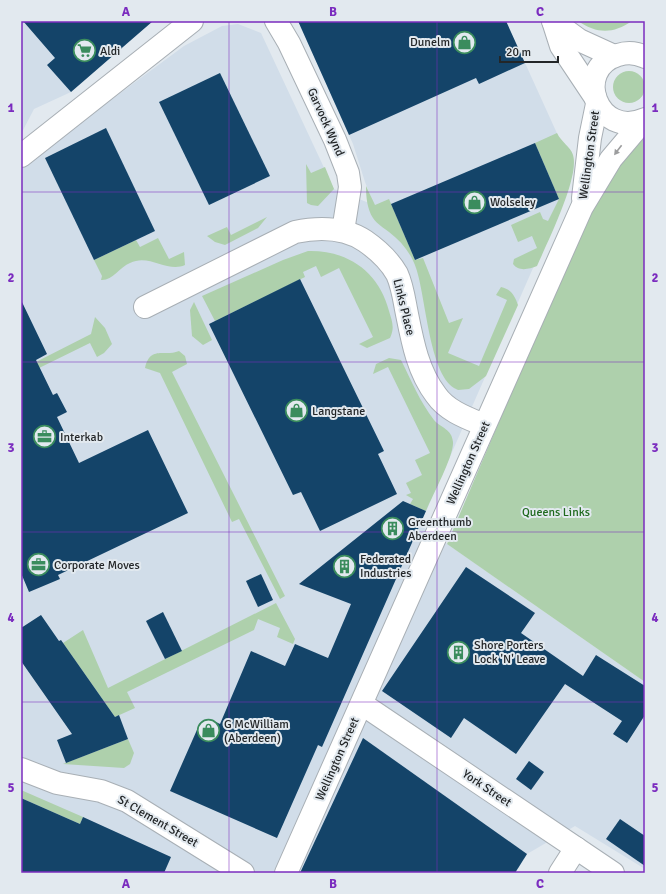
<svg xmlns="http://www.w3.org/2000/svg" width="666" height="894" viewBox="0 0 666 894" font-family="Signika,sans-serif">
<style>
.built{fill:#d1dde9}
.green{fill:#aed0ac}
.building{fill:#144469}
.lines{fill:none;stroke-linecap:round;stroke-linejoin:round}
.minor-casing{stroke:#a8afb5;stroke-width:24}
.tertiary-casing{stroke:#a8afb5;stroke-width:24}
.minor{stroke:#fff;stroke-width:22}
.tertiary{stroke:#fff;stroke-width:22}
.oneway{fill:#9c9d9e}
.grid{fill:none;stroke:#7b2cbf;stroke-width:1;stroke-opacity:0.55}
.labels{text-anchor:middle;stroke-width:4;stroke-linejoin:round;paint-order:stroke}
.poi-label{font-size:12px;fill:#232628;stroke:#e2e9ef;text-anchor:start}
.street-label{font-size:12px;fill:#232628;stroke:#e2e9ef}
.park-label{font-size:12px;fill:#1e691d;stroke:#e2e9ef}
.neatline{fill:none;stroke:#7b2cbf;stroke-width:1.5}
.grid-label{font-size:13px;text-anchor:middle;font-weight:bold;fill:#7b2cbf}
</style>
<rect width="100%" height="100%" fill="#e2e9ef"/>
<g class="built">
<path d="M21,21H153L71,92L34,109L21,134Z"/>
<path d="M298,21H506L560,140L572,152L574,165L573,173L566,193L420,525L645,682V869L575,826L527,854L515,873H21V141L38,153L42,151L184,46L222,26L238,24L261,33L334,189L374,205L365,182L353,144Z"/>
</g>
<g class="green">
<path d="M578,21H632C613,34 597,34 578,21Z"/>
<circle cx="629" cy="87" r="16"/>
<path d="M557,133C561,142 571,147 573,155C580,177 547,243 537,266C529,269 519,272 513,264L514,259L537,248L532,236L518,242L511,225L540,212L543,219L548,221L559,199L535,143Z"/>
<path d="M645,136V682L447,544L556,288L612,168L635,142Z"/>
<path d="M306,164L311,173L325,167L334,189L318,206L311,205L307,203Z"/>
<path d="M366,186L375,205L389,199L415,260L423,258L449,323L463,318L448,353L479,366L507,300L496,295L501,287C511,289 515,296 518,305L486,376L469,389L458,390L454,388C429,372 426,297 416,268C411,253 401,241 389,232C384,228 377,224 373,218C367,209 366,196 366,186Z"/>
<path d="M267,217L258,228L225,245L215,242L207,236L227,227L231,235Z"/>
<path d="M158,238L169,259L184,252L185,265C167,273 149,253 130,263C120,267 112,281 101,280L102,276L94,260L136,240L140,247Z"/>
<path d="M308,251C348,250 379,272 389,311C392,321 395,328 390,338L367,348L359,344L373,337L339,268L321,277L316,266L303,272L305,277L215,321L202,296L283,260Z"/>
<path d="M194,302L212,340L203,345L192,336L190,310Z"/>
<path d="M95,317L105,328L112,344L104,353L97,357L90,343L35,370L32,364L91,334Z"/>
<path d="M179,351L185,356L187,364L172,372L285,596L280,599L239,519L232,522L160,373L145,368C150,345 165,357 179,351Z"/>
<path d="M389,358L401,360C411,380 420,402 434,420C441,428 452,429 453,442C454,456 432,496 426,511L410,504L413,499L406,495L411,493L406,483L422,475L415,460L430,453L388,367L373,374L376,364Z"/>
<path d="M276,603L295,639L293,644L277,637L280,628L258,619L254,630L127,692L135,708L115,717L63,643L83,630L108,688Z"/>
<path d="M128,739L134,753L130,764L124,768L63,764Z"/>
<path d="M21,790L83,817L80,824L21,798Z"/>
</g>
<g class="building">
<path d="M23,21H153L71,92L47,65L55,58Z"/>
<path d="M298,21H506L525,63L479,84L476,78L349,135Z"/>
<path d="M220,73L270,176L209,205L159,102Z"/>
<path d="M106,128L155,231L94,260L45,158Z"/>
<path d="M535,143L559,199L415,260L391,204Z"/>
<path d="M300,279L384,451L378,454L397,494L320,531L301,492L293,495L209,324Z"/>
<path d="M21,300L47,354L36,360L53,395L57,393L67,412L57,417L79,463L148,430L188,513L58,575L60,579L29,592L21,573Z"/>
<path d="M403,501L426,511L322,747L318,745L277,838L170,791L200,723L213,728L216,722L220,724L251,651L285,666L295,644L328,658L351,604L299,584Z"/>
<path d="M466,567L535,613L521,633L583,676L596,655L645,686V715L627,743L613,734L622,721L565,684L516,754L464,718L451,738L382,691Z"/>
<path d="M261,574L273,600L258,607L246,581Z"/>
<path d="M163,612L182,651L165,659L146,621Z"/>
<path d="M41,615L59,641L61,640L115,717L119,715L128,739L66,763L57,740L72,734L21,661V628Z"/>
<path d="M363,738L527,854L515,873H300Z"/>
<path d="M529,761L544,772L531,790L516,779Z"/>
<path d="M21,798L80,824L83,817L171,857L164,873H21Z"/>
<path d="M620,819L645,836V866L606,839Z"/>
</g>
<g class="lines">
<defs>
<g id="minor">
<path d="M276,21L289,43L335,140L348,173L350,187L343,231"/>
<path d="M21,156L192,21"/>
<path d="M145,307L295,232C319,227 344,227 365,241C378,250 389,260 397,274C402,285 404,298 406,309C412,339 417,370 436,395C447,411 467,418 484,425"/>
</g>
<g id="tertiary">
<path d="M553,21L561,46L595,97"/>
<path d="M553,21L579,40L614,56"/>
<path d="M645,57C637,53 627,52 618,55C572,69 597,140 645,119"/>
<path d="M583,198L590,138L597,104"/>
<path d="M362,704L613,873"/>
<path d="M21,769L57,783L101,791L127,801L243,873"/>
<path d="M286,873L582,207L611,159L644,120"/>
<path d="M560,873L576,848"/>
</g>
</defs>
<use href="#minor" class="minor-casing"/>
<use href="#tertiary" class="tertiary-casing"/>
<use href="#minor" class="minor"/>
<use href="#tertiary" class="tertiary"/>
</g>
<defs><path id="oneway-solid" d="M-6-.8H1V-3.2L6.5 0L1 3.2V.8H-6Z"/></defs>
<use class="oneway" href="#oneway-solid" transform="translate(618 150) rotate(127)"/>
<path class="grid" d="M229,21V873M437,21V873M21,192H645M21,362H645M21,532H645M21,702H645"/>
<defs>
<symbol id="shop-ring" viewBox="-11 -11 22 22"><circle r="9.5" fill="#e2e9ef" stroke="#3a8c5d" stroke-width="1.5"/><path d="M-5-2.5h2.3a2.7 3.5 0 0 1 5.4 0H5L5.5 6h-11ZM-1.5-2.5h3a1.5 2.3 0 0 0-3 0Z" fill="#3a8c5d"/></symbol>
<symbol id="supermarket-ring" viewBox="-11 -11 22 22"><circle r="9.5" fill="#e2e9ef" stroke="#3a8c5d" stroke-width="1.5"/><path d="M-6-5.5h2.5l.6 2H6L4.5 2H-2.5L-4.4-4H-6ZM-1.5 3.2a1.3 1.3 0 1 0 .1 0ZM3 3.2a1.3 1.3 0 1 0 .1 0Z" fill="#3a8c5d"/></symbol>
<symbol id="office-ring" viewBox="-11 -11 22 22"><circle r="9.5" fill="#e2e9ef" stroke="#3a8c5d" stroke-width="1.5"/><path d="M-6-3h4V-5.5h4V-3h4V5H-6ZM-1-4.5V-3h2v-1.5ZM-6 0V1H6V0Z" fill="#3a8c5d"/></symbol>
<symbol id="building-ring" viewBox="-11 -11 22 22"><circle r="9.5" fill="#e2e9ef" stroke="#3a8c5d" stroke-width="1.5"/><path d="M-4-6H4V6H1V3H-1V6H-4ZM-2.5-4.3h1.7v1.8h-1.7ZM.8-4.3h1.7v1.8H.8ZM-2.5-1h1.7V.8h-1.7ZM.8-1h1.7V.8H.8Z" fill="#3a8c5d"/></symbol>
</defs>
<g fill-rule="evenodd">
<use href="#shop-ring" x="452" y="30" width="25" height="25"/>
<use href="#supermarket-ring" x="72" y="38" width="25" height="25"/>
<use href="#shop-ring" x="462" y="190" width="25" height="25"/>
<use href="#shop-ring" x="284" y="398" width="25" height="25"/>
<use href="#office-ring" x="32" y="424" width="25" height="25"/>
<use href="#building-ring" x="380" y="516" width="25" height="25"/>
<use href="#office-ring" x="26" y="552" width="25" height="25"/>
<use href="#building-ring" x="332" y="554" width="25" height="25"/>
<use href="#building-ring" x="446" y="640" width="25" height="25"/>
<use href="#shop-ring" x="196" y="718" width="25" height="25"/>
</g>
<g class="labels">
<g class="poi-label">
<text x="450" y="46" text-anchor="end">Dunelm</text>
<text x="100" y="55">Aldi</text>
<text x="490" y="206">Wolseley</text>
<text x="312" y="415">Langstane</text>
<text x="60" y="441">Interkab</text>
<text x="408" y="526">Greenthumb<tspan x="408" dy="14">Aberdeen</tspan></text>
<text x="360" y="563">Federated<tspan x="360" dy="14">Industries</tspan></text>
<text x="54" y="569">Corporate Moves</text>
<text x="474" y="649">Shore Porters<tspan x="474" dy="14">Lock 'N' Leave</tspan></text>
<text x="224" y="728">G McWilliam<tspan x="224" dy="14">(Aberdeen)</tspan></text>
</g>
<g class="street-label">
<text transform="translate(326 122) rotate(66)" y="4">Garvock Wynd</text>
<text transform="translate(589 155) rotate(-82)" y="4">Wellington Street</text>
<text transform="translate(404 307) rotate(76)" y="4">Links Place</text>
<text transform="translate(468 463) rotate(-66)" y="4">Wellington Street</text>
<text transform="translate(337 759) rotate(-66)" y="4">Wellington Street</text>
<text transform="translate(487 788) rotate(34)" y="4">York Street</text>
<text transform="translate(158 821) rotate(30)" y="4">St Clement Street</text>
</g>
<g class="park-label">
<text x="556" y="516">Queens Links</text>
</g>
</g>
<rect width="666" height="894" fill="none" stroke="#e2e9ef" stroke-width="44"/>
<path d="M500 56v6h58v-6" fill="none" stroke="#232628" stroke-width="2"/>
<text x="506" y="56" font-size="12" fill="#232628" stroke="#e2e9ef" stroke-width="3" paint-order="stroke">20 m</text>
<rect x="22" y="22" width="622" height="850" class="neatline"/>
<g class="grid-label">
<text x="126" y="16">A</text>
<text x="333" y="16">B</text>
<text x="540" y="16">C</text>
<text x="11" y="112">1</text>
<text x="655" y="112">1</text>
<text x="11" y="282">2</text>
<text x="655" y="282">2</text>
<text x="11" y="452">3</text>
<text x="655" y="452">3</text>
<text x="11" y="622">4</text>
<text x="655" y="622">4</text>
<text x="11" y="792">5</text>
<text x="655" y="792">5</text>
<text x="126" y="888">A</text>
<text x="333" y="888">B</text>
<text x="540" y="888">C</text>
</g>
</svg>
